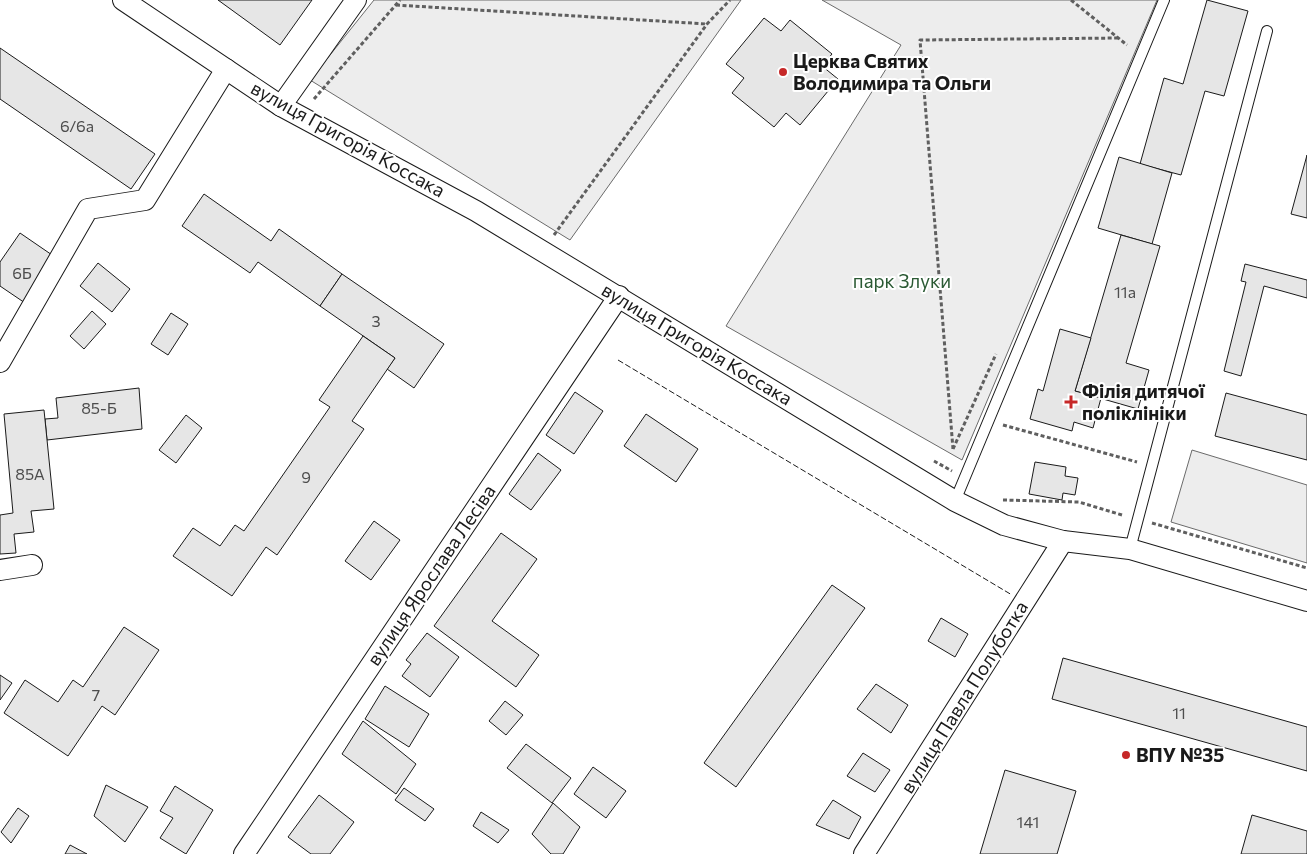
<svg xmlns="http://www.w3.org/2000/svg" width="1307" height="854" viewBox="0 0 1307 854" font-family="Commissioner,sans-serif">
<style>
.built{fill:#ededed;stroke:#6a6a6a}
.building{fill:#e6e6e6;stroke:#1a1a1a}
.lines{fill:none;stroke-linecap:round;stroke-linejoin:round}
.lane-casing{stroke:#1a1a1a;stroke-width:12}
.street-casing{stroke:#1a1a1a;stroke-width:22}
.path{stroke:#5f5f5f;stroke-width:3;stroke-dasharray:4 2.5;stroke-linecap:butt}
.lane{stroke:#fff;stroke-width:10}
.street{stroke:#fff;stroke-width:20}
.fence{stroke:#1a1a1a;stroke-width:1;stroke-dasharray:6 2.5;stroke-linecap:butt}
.poi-dot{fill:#c62828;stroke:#fff;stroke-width:2}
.labels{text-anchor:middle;stroke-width:4;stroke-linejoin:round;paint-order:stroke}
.number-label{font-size:16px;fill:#4d4d4d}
.poi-label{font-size:19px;font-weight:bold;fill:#1a1a1a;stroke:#fff;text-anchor:start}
.street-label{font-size:19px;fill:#1a1a1a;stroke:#fff}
.park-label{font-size:19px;fill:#2b5a34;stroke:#fff}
</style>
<rect width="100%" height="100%" fill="#fff"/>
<g class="built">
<path d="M374,0H741L570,240L310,80Z"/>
<path d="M822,0H1157L962,460L726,326L901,45Z"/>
<path d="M1192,450L1307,485V563L1171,522Z"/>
</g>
<g class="building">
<path d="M218,0H312L280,45Z"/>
<path d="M1207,0L1248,11L1224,96L1205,91L1181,175L1140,164L1164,78L1183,84Z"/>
<path d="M764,18L781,31L790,20L832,54L822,66L838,79L800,125L786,113L774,127L732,93L744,78L726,64Z"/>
<path d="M0,48L155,154L131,189L0,99Z"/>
<path d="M1307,155V218L1291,214Z"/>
<path d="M1119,157L1172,173L1152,244L1098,228Z"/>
<path d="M204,194L271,241L279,229L342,274L320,306L258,262L250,273L182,226Z"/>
<path d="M20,233L55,257L28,305L0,286V262Z"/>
<path d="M1121,235L1160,246L1126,363L1149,370L1138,409L1075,391Z"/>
<path d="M98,263L130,289L112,312L80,286Z"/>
<path d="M1245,264L1307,280V298L1264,286L1241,376L1224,371L1246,282L1241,281Z"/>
<path d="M342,274L444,344L414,388L387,369L395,358L320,306Z"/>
<path d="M92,311L106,324L84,349L70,336Z"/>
<path d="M171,313L188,324L168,355L151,344Z"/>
<path d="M1060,329L1091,338L1075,391L1101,398L1093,428L1074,422L1072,431L1030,419L1038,389L1043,391Z"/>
<path d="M363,336L395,358L352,421L364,429L277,555L266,547L232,596L173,556L193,528L220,546L235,525L244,531L330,407L319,400Z"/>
<path d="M139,388L142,429L47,440L45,419L58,418L56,398Z"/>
<path d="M575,392L603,411L574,454L546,435Z"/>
<path d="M1226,393L1307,415V460L1215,436Z"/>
<path d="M44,410L54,509L31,511L34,532L14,534L16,553L0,554V515L13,513L4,414Z"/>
<path d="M646,414L698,449L676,482L624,446Z"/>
<path d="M186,415L202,428L176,463L159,450Z"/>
<path d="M538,453L561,470L531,510L509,494Z"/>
<path d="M1035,462L1066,467L1065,476L1078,478L1075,495L1063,493L1062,500L1029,494Z"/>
<path d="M374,521L400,540L371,580L345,561Z"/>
<path d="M501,533L537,559L492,621L539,655L516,687L434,626Z"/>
<path d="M832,585L865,608L736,787L704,763Z"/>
<path d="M941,618L968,634L955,657L928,641Z"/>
<path d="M124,627L159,650L115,715L102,706L68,756L4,713L25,680L58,702L73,680L83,687Z"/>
<path d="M427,633L459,657L430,697L402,676L411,664L406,660Z"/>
<path d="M1063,658L1307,727V771L1052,699Z"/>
<path d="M0,675L12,683L0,700Z"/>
<path d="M876,684L908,705L891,733L857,709Z"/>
<path d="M385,686L429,714L409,747L365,719Z"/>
<path d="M505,701L523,715L506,735L489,721Z"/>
<path d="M363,721L416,764L396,794L342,754Z"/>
<path d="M526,744L571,778L552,803L507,768Z"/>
<path d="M863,753L890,770L875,792L847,776Z"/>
<path d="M593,767L626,791L606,818L574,794Z"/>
<path d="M1005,770L1076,791L1057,854H980Z"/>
<path d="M106,785L148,807L125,842L94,816Z"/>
<path d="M175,786L213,810L186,854L160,838L173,818L160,811Z"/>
<path d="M404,788L434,809L425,821L395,800Z"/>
<path d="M319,795L354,822L330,854H311L288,837Z"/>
<path d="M833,800L861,817L849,839L816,825Z"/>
<path d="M553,803L580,827L563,854H551L532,834Z"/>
<path d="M18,808L29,816L11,843L1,832Z"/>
<path d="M481,812L509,830L498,843L473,826Z"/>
<path d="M1252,815L1307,831V854H1241Z"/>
<path d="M70,845L87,854H65Z"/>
</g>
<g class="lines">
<defs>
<g id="lane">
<path d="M955,501L1164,0"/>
<path d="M1130,549L1267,31"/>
</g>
<g id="street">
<path d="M123,0L281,106L476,211L955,501L1004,525L1063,541L1130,549L1307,601"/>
<path d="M281,106L356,0"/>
<path d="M0,362L88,209L145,200L226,69"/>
<path d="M0,570L32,565"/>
<path d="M244,854L619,296"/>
<path d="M864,854L1063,541"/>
</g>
</defs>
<use href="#lane" class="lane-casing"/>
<use href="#street" class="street-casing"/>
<g class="path">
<path d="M1071,0L1127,45"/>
<path d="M396,5L707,24"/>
<path d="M314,99L400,0"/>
<path d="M554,235L707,24L730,0"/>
<path d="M1003,425L1137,462"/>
<path d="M953,449L920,40L1118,38"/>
<path d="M953,449L996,354"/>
<path d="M934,461L952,471"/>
<path d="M1003,500L1079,502L1122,515"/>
<path d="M1152,523L1307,568"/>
</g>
<use href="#lane" class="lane"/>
<use href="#street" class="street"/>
<path class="fence" d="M618,360L1012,595"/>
</g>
<g class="poi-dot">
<circle cx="783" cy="72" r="5"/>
<path d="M1068.5 394.5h5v5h5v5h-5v5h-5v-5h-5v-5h5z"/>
<circle cx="1126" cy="755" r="5"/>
</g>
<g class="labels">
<g class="number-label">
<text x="77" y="132">6/6а</text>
<text x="22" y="279">6Б</text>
<text x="1125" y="298">11а</text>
<text x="376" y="327">3</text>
<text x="99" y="414">85-Б</text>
<text x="30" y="480">85А</text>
<text x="306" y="483">9</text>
<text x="96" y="701">7</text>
<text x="1179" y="719">11</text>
<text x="1028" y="828">141</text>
</g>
<g class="poi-label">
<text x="793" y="68">Церква Святих<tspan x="793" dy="22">Володимира та Ольги</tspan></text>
<text x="1082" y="398">Філія дитячої<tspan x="1082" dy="22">поліклініки</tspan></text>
<text x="1136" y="762">ВПУ №35</text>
</g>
<g class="street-label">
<text transform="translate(348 139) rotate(29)" y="7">вулиця Григорія Коссака</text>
<text transform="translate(697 344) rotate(31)" y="7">вулиця Григорія Коссака</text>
<text transform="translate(431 575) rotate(-56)" y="7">вулиця Ярослава Лесіва</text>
<text transform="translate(964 697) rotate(-58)" y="7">вулиця Павла Полуботка</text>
</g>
<g class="park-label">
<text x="902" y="288">парк Злуки</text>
</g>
</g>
</svg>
